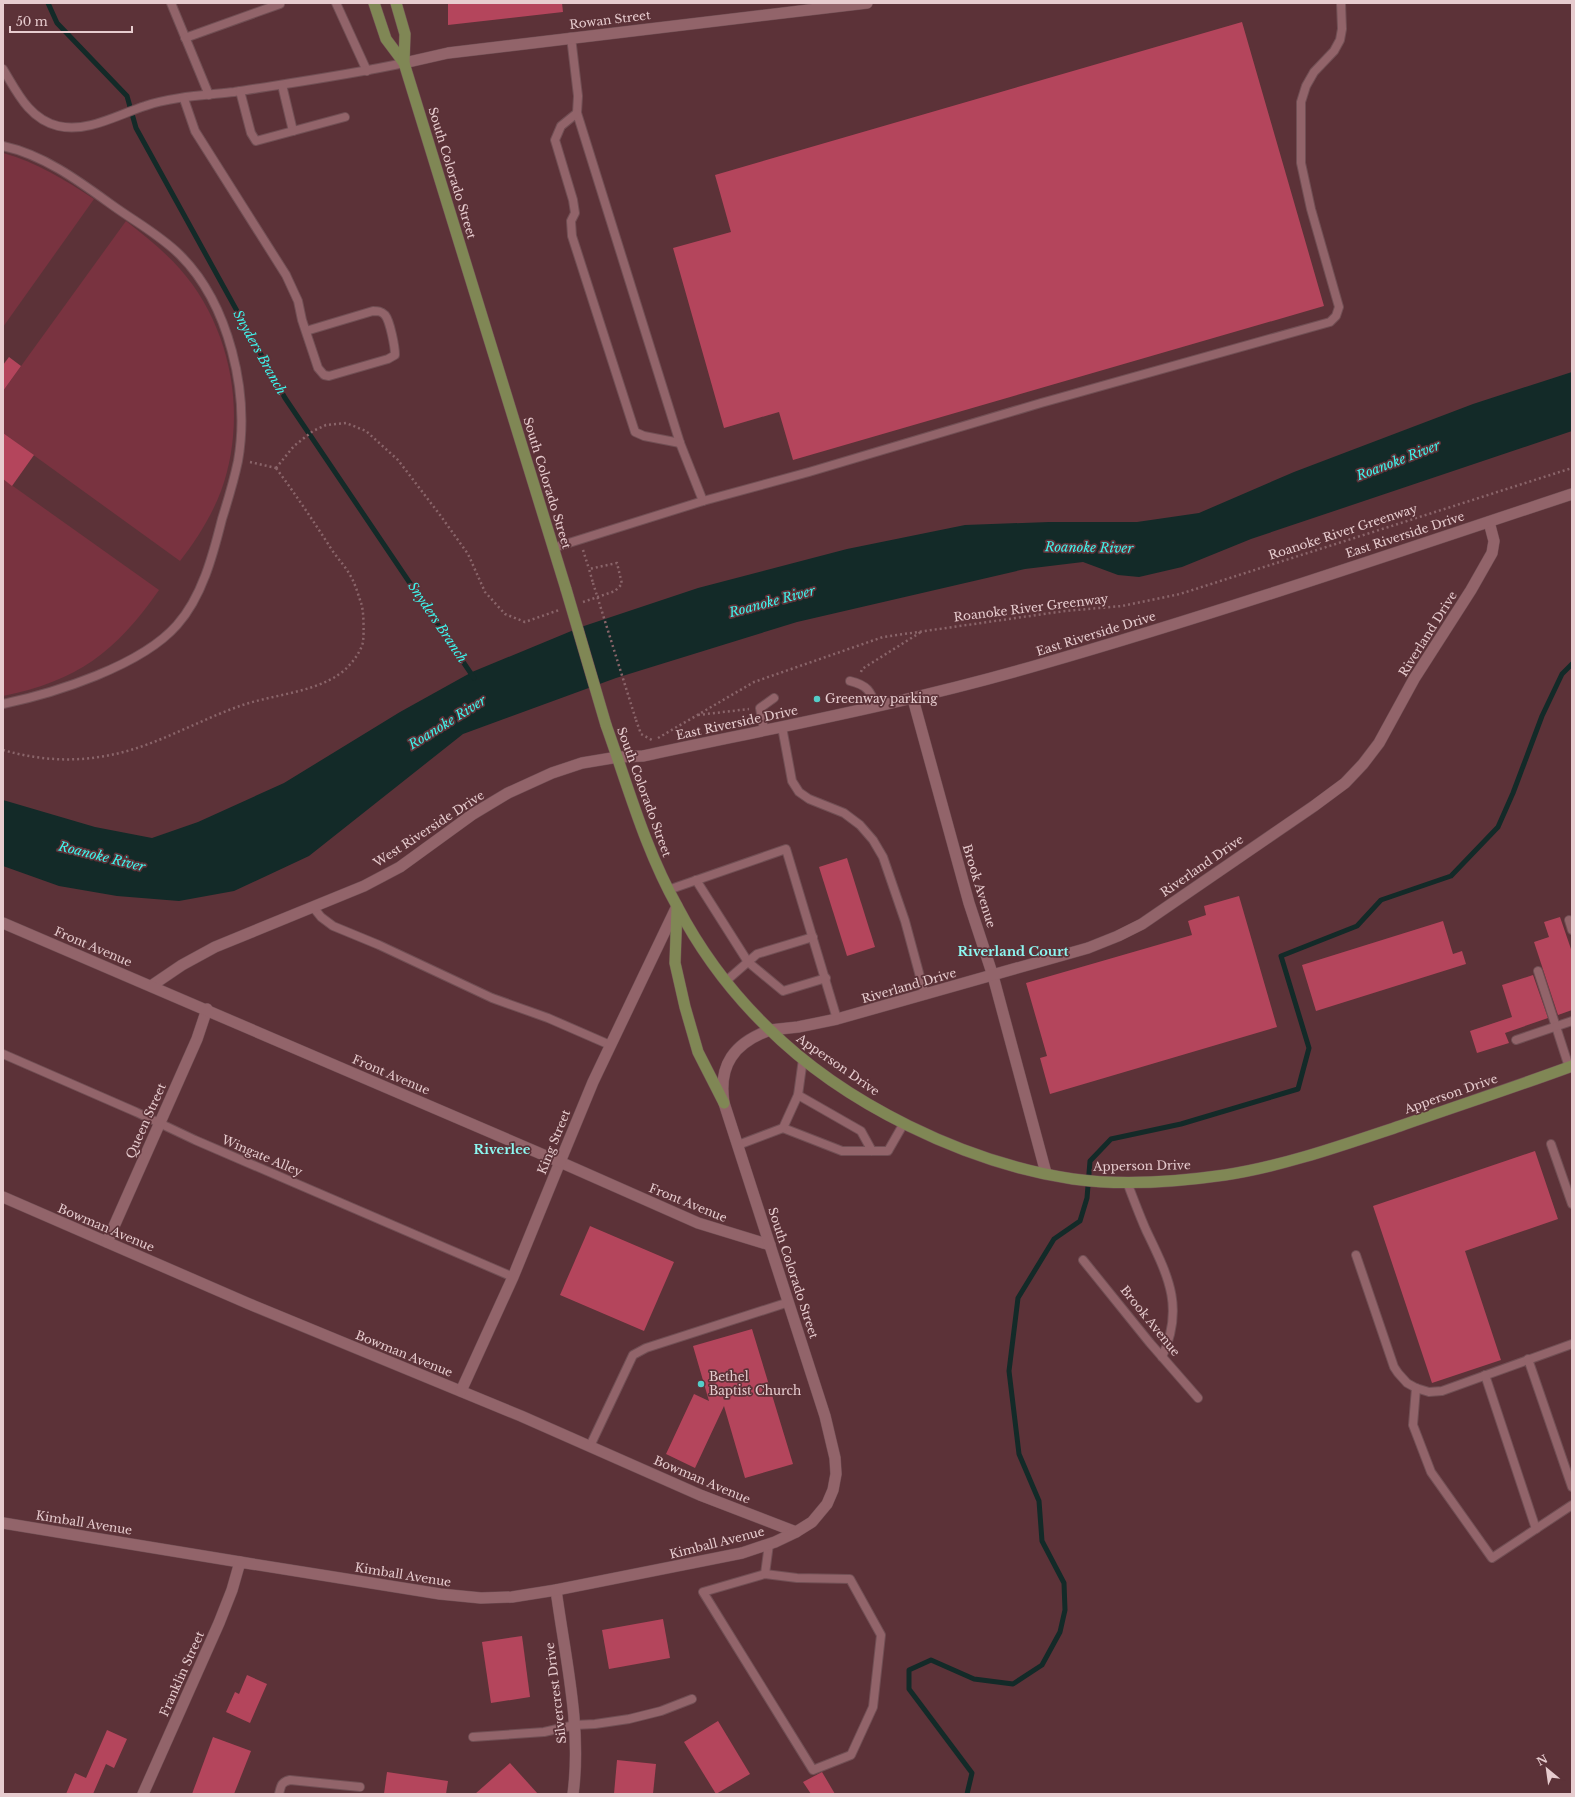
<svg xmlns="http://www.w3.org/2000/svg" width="1575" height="1797" viewBox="0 0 1575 1797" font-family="'Libre Baskerville',serif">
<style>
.green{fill:#793340}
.water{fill:#132a28}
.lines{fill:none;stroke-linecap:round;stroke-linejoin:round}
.stream{stroke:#132a28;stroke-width:5}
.building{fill:#b4455c}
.service-casing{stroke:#714f54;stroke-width:10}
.minor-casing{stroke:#714f54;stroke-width:12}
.tertiary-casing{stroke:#714f54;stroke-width:12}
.primary-casing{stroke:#714f54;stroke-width:12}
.path{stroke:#8a656a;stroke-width:2.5;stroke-dasharray:2 3;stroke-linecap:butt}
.service{stroke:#92646a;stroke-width:8}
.minor{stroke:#92646a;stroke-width:11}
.tertiary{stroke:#92646a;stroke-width:11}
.primary{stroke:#808755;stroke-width:11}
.primary-bridge-casing{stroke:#714f54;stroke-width:12;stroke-linecap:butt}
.path-bridge{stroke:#8a656a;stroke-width:2.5;stroke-dasharray:2 3;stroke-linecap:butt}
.primary-bridge{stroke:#808755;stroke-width:11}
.poi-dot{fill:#54cdc8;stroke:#5c3238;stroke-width:1.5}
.labels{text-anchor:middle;stroke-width:3.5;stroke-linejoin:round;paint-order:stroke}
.street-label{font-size:12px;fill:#e7cccf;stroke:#5c3238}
.poi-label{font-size:12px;fill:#e7cccf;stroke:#5c3238;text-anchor:start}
.water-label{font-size:13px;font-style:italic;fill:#3ff5ed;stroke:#5c3238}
.neighbourhood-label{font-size:13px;font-weight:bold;fill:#8cf7f1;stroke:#5c3238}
</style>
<rect width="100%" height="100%" fill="#5c3238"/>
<g class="green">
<path d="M3,153C36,162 65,180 94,199L3,327Z"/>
<path d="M126,221C145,236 164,251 180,269C232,328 248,417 221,491C211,517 197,539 180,561L3,433V391Z"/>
<path d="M3,479L159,590C116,652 77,681 3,696Z"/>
</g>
<path class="water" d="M1572,372V431L1251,539L1182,567L1139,577L1118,575L1083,562L1025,569L797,622L616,678L463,734L309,856L234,891L179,901L117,896L59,886L3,866V800L95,827L152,838L198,822L284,783L400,712L472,672L581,627L698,588L847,549L965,525L1049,522H1137L1199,513L1294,472L1473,404Z"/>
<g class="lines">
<g class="stream">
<path d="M48,3L57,23L127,96L136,128L285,398L474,678"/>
<path d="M967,1794L972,1773L909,1689V1670L931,1660L974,1679L1013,1684L1042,1665L1060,1632L1065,1610L1064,1583L1042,1541L1039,1501L1019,1454L1009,1371L1018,1298L1054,1239L1080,1221L1087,1198L1090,1161L1111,1139L1181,1124L1298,1089L1309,1048L1281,956L1357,926L1381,900L1451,876L1498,827L1513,793L1542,716L1562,674L1572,664"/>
</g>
</g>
<g class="building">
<path d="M448,3H562L563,12L448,25Z"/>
<path d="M1242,22L1324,306L793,460L779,412L724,428L673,248L731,232L715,175Z"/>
<path d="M9,357L21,366L3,391V365Z"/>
<path d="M3,433L34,455L12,486L3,479Z"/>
<path d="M847,858L875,947L847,956L819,867Z"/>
<path d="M1239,896L1277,1027L1050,1094L1040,1058L1047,1056L1026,983L1192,935L1188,921L1206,915L1204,906Z"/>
<path d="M1560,917L1572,952V1010L1558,1015L1534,942L1549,937L1544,922Z"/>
<path d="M1443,921L1453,954L1462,951L1466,964L1316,1011L1302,965Z"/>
<path d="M1533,975L1548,1018L1505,1033L1509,1043L1477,1053L1470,1031L1512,1017L1502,985Z"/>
<path d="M1535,1151L1558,1219L1465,1251L1501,1360L1432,1383L1373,1206Z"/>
<path d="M590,1226L674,1262L644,1331L560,1295Z"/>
<path d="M752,1329L793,1464L745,1478L724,1406L695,1468L666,1454L694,1394L709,1401L693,1346Z"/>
<path d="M663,1619L670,1658L609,1669L602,1630Z"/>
<path d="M522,1636L530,1697L491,1703L482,1642Z"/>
<path d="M247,1675L267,1684L250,1723L226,1712L235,1692L239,1694Z"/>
<path d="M718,1721L750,1774L716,1794L684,1742Z"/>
<path d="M107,1730L127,1739L114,1768L106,1764L93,1794H66L75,1773L86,1778Z"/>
<path d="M213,1737L251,1751L234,1794H192Z"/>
<path d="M617,1760L656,1764L653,1794H614Z"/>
<path d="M510,1763L538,1794H475Z"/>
<path d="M387,1772L448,1781L446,1794H384Z"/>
<path d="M822,1772L835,1794H811L803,1782Z"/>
</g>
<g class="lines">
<defs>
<g id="service">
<path d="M171,3L209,95"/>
<path d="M336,3L367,71"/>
<path d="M571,37L578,96L577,113L680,443L703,501"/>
<path d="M185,38L280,4"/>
<path d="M3,69C17,92 29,119 58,126C87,133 117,115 145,106C169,97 208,95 234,92C291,83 348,75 404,63"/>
<path d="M282,85L293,131"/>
<path d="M240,91L251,133L256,141L345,117"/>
<path d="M184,99L195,131L286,275L298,301L302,320L318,368L324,375L329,376L388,359L395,355C395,347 390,321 385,315C381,311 378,311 373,311L306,331"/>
<path d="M577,113L561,126L555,140L573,200L575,213L571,221L572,236L635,432L644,436L680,443"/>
<path d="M3,146C44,155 79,181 112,205C134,221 160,235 180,255C229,304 250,393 238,461C234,480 228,500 222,519C213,555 202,597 177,625C141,666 55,693 3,704"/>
<path d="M553,548L703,501L809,472L1041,403L1330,322L1336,316L1339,307L1311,209L1301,163V102L1306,86L1314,72L1334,51L1340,40L1342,29L1341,3"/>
<path d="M850,681C867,685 871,691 876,707"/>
<path d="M782,727L792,781L799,792L809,799L844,813L860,825L873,840L883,857L905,921L925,995"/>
<path d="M764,730L760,708L774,698"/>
<path d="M696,880L748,962L783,991L826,978"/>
<path d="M668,890L786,849L837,1019"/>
<path d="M313,907L321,917L333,926L379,945L492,998L548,1018L610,1045"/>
<path d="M1569,920L1572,930"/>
<path d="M1538,971L1569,1067"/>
<path d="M726,981L757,954L813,937"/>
<path d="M1516,1040L1572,1021"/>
<path d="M3,1054L136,1112L195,1140L513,1277"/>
<path d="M798,1095L861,1131L872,1151"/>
<path d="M783,1128L842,1151H888L904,1123"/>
<path d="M1551,1144L1572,1204"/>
<path d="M738,1145L783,1128L798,1095L803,1059"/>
<path d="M1127,1182C1133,1198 1139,1214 1146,1230C1168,1276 1185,1307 1162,1357"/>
<path d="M1356,1255L1394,1367L1398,1373L1407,1383L1416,1388L1429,1392L1442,1391L1572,1344"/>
<path d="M1083,1260L1150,1343L1198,1398"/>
<path d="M1528,1359L1572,1487"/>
<path d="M1485,1375L1536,1529"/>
<path d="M1416,1388L1413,1425L1431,1472L1492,1558L1572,1505"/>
<path d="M590,1446L633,1355L646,1348L789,1302"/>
<path d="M765,1574L797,1578L850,1579L881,1635L873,1707L851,1755L813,1770L703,1592Z"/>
<path d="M765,1574L769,1544"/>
<path d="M473,1737L544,1732L575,1725L595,1724L629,1719L661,1711L692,1699"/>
<path d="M279,1794C281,1786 281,1782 290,1780L360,1787"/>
</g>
<g id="minor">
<path d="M404,63L448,53L867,3"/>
<path d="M913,699L969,903L993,976L1046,1173"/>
<path d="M151,986L182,965L215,947L364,886L400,867L473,814L508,793L552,773L582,763L618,757"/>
<path d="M770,1030L798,1027L837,1019L1088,948L1118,936L1142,924L1314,806L1345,783L1363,764L1379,743L1414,679L1471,590L1492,553L1494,541L1489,522"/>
<path d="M3,1197L247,1303L521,1416L700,1495L796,1532"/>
<path d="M107,1242L197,1039L207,1009"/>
<path d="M461,1391L513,1277L560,1162L698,1223L770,1245"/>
<path d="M3,1523L240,1562"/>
<path d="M556,1590C565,1657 582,1726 573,1794"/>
</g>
<g id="tertiary">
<path d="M618,757L643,756C778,727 913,702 1045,663C1222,612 1397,552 1572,494"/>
<path d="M3,923L560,1162L593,1082L677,906"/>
<path d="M143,1794L219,1623L232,1590L240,1562L440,1594L481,1598L512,1597L556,1590L742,1553L775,1542L796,1532L812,1522L827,1504L833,1490L836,1474L835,1458L825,1416L724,1103C718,1065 734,1043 770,1030"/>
</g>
<g id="primary">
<path d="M374,3L386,39L404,63"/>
<path d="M396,3L405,34L404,63L566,589"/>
<path d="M606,725C628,786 645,849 677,906C700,950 731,992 767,1027C844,1104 966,1163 1073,1179C1122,1186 1176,1182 1225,1175C1284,1166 1343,1145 1400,1126C1457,1106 1515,1087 1572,1066"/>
<path d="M677,907L675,963L685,1007L698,1052L724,1103"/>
</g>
</defs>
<use href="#service" class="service-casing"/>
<use href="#minor" class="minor-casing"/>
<use href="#tertiary" class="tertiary-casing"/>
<use href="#primary" class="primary-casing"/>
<g class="path">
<path d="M250,462L276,468"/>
<path d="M276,468L294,446L313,431L326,425L346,423L366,431L398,460L440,515L468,554L485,592L505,614L525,622L559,610"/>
<path d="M583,550L589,569"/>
<path d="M583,602L615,591L622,584L617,563L589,569L593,583"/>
<path d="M861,672L862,669L921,632"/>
<path d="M698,715L749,709"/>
<path d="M636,720L641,734L652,740"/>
<path d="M658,738L754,682L883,637L1065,611L1122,606L1180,594L1572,468"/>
<path d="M3,750C34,759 67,762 99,757C149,750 190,724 237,707C269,695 306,694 335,677C347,670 360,655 363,642C364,634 364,610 361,603C358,594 355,583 350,575C345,566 338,559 332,550C314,522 296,495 276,468"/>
</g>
<use href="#service" class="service"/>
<use href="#minor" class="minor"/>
<use href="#tertiary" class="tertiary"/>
<use href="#primary" class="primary"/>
<defs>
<path id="primary-bridge" d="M566,589L606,725"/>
</defs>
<use href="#primary-bridge" class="primary-bridge-casing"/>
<path class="path-bridge" d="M593,583L636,720"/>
<use href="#primary-bridge" class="primary-bridge"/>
</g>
<g class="poi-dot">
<circle cx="817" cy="699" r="4"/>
<circle cx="701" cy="1384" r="4"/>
</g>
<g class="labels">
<g class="street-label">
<text transform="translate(610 20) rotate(-7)" y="4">Rowan Street</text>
<text transform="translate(452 173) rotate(73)" y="4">South Colorado Street</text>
<text transform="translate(547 483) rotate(73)" y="4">South Colorado Street</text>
<text transform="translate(1343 532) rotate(-18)" y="4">Roanoke River Greenway</text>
<text transform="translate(1405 535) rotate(-18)" y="4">East Riverside Drive</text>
<text transform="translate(1031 608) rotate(-7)" y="4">Roanoke River Greenway</text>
<text transform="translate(1096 634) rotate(-17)" y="4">East Riverside Drive</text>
<text transform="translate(1428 634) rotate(-58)" y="4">Riverland Drive</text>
<text transform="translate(737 723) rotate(-12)" y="4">East Riverside Drive</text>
<text transform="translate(644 792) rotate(70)" y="4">South Colorado Street</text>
<text transform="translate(429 829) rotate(-33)" y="4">West Riverside Drive</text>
<text transform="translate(1202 866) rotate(-35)" y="4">Riverland Drive</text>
<text transform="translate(979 886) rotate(73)" y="4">Brook Avenue</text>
<text transform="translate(93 947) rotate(23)" y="4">Front Avenue</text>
<text transform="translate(909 986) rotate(-16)" y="4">Riverland Drive</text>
<text transform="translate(838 1065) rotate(35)" y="4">Apperson Drive</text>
<text transform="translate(391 1075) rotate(23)" y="4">Front Avenue</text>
<text transform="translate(1451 1094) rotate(-19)" y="4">Apperson Drive</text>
<text transform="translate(146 1121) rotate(-66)" y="4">Queen Street</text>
<text transform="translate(554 1142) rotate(-68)" y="4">King Street</text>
<text transform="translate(262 1156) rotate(23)" y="4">Wingate Alley</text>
<text transform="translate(1142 1166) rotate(-1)" y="4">Apperson Drive</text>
<text transform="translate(688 1203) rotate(22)" y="4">Front Avenue</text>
<text transform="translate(106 1228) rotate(23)" y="4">Bowman Avenue</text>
<text transform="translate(793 1273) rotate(72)" y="4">South Colorado Street</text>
<text transform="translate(1150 1321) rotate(51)" y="4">Brook Avenue</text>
<text transform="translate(404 1354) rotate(22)" y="4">Bowman Avenue</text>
<text transform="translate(702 1480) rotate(23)" y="4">Bowman Avenue</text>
<text transform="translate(84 1523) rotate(9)" y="4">Kimball Avenue</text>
<text transform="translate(717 1543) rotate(-14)" y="4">Kimball Avenue</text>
<text transform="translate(403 1575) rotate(9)" y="4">Kimball Avenue</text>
<text transform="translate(182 1674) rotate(-66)" y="4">Franklin Street</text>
<text transform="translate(556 1693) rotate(-97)" y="4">Silvercrest Drive</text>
</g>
<g class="poi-label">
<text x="825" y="703">Greenway parking</text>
<text x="709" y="1381">Bethel<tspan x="709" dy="14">Baptist Church</tspan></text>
</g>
<g class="water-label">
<text transform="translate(260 352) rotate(61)" y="5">Snyders Branch</text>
<text transform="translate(1398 460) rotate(-21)" y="5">Roanoke River</text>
<text transform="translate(1089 547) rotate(1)" y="5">Roanoke River</text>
<text transform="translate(772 601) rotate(-15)" y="5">Roanoke River</text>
<text transform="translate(438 622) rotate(56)" y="5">Snyders Branch</text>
<text transform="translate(447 722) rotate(-32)" y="5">Roanoke River</text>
<text transform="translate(102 856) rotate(14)" y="5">Roanoke River</text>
</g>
<g class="neighbourhood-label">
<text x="1013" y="956">Riverland Court</text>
<text x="502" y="1154">Riverlee</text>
</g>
</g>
<rect width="1575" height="1797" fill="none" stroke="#e7cccf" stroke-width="8"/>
<g transform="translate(1547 1769) rotate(331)" stroke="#5c3238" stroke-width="3" paint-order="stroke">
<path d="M0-3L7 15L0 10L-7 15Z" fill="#e7cccf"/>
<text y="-6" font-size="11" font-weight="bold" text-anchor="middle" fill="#e7cccf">N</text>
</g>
<path d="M10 26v6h122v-6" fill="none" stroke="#e7cccf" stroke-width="2"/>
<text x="16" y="26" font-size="12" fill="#e7cccf" stroke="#5c3238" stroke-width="3" paint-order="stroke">50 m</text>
</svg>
